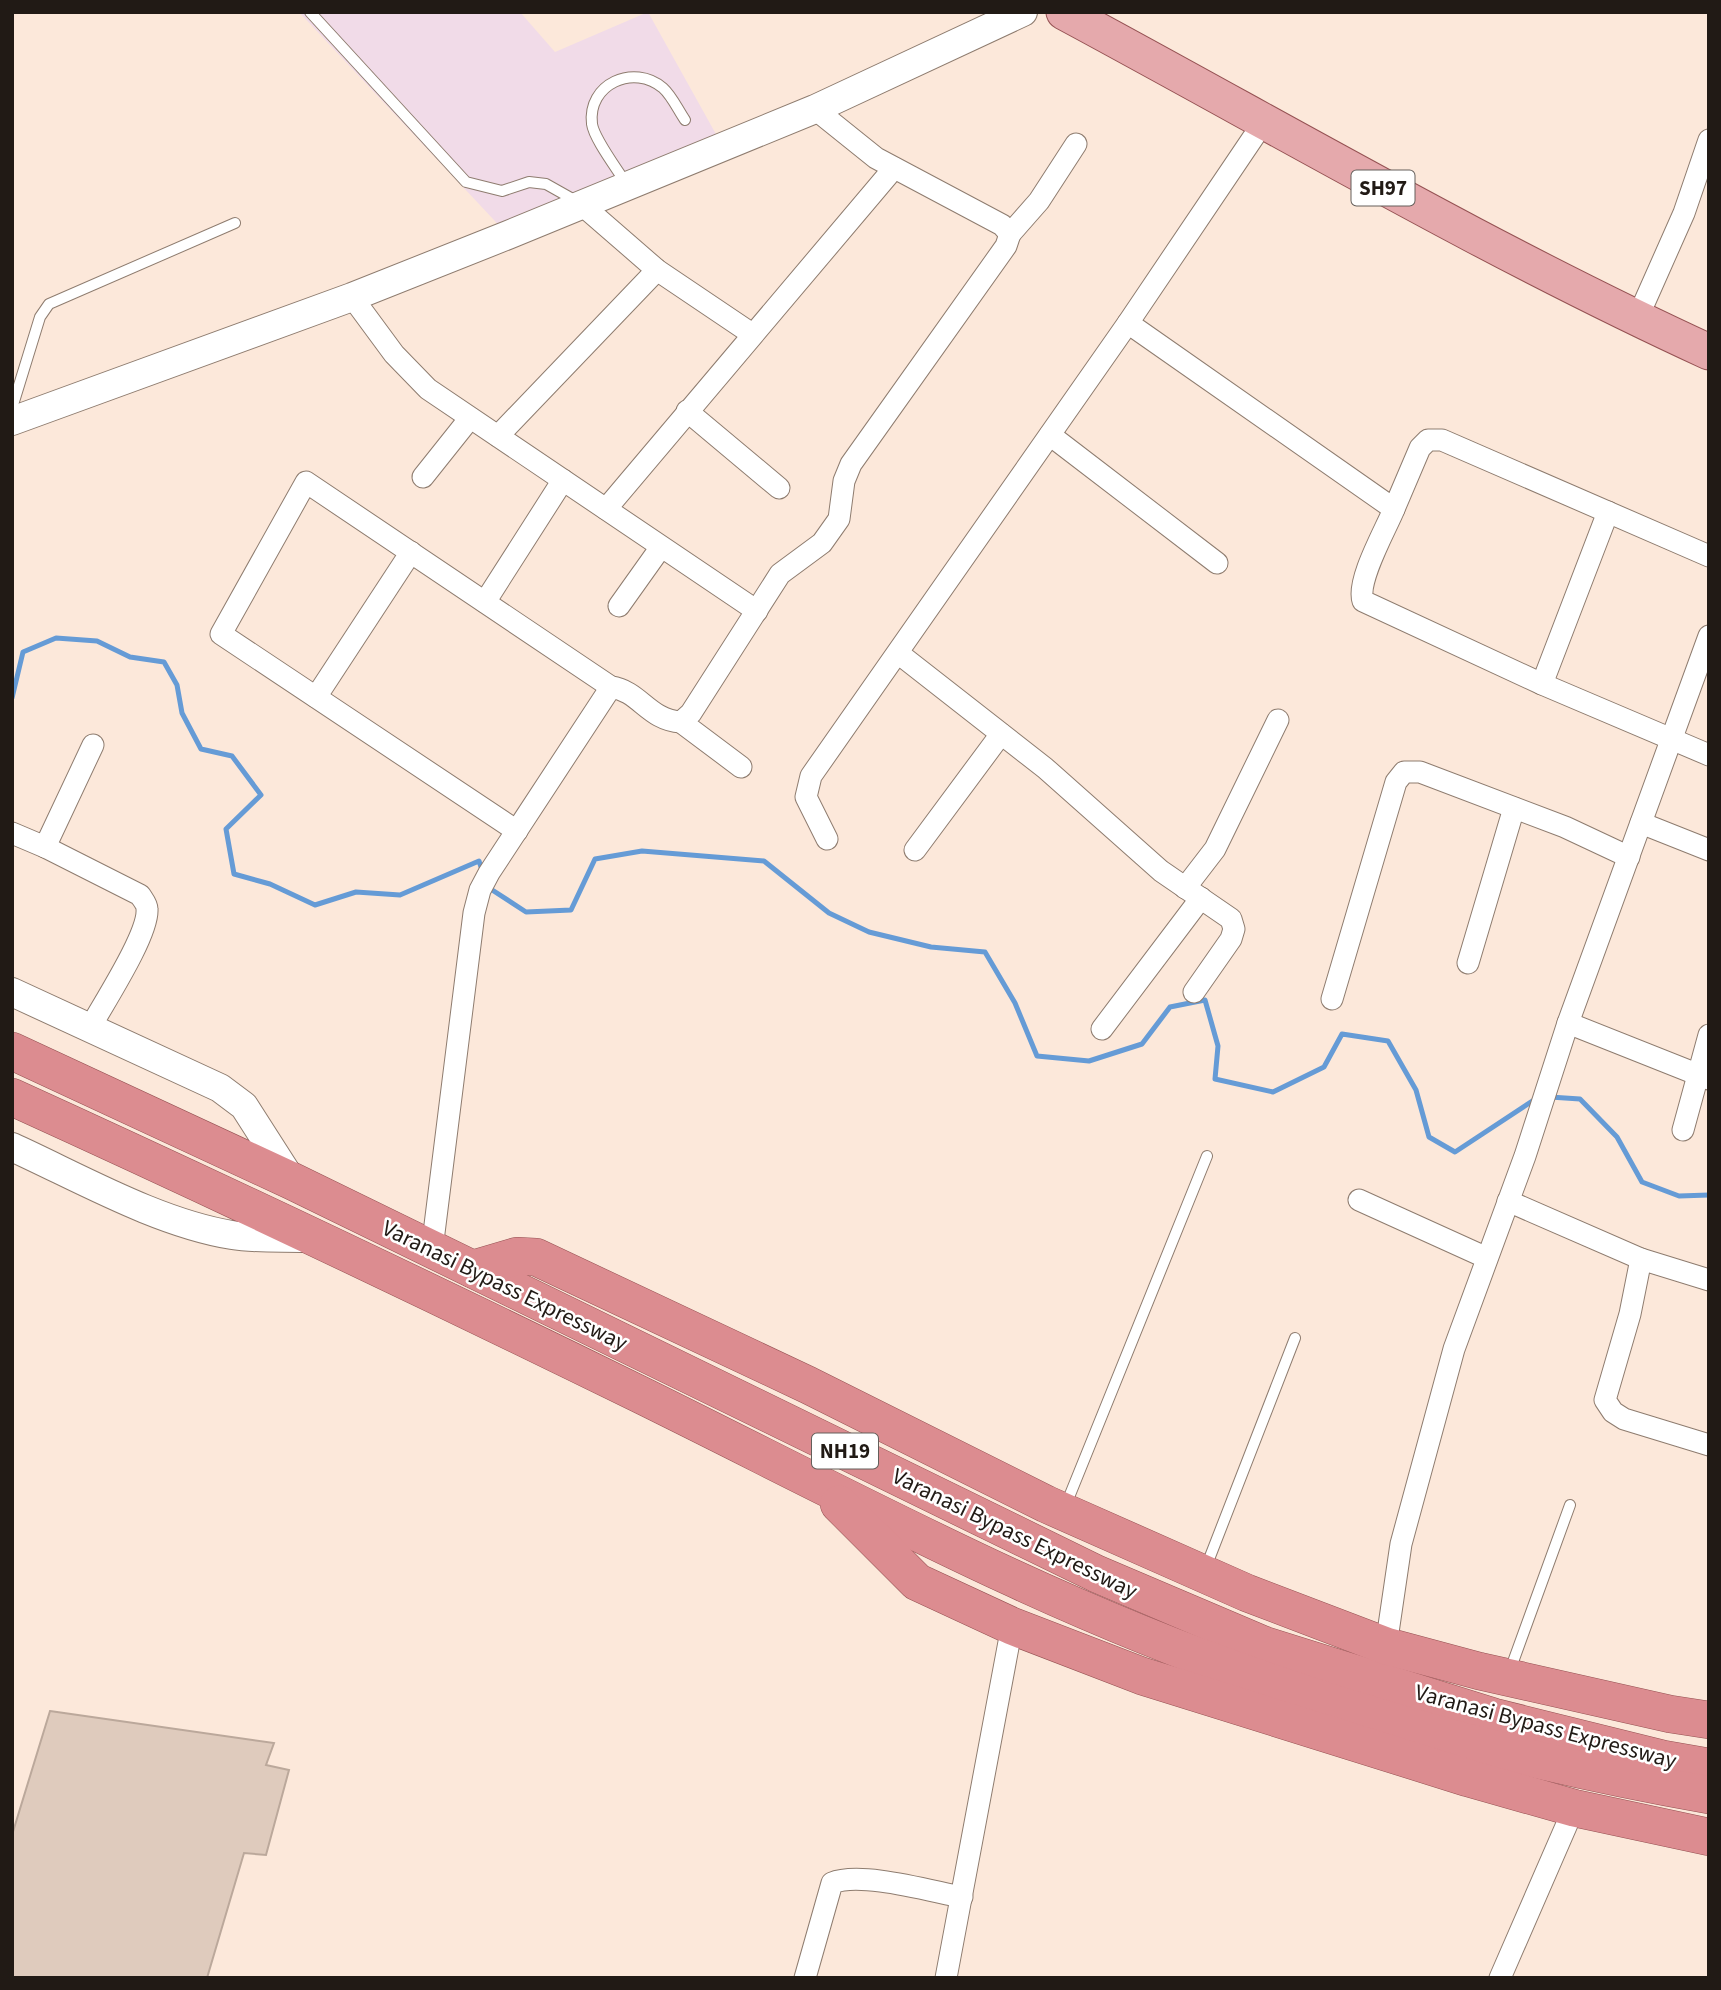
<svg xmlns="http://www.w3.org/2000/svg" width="1721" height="1990" viewBox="0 0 1721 1990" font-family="'Source Sans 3',sans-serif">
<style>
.education{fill:#f1dbe8}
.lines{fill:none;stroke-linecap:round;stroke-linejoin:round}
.stream{stroke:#659bd6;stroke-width:5}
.building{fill:#dfcbbd;stroke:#bba89b;stroke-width:2}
.service-casing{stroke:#8e7c6f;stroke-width:12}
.minor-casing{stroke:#8e7c6f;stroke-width:23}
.tertiary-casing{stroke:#8e7c6f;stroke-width:30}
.primary-casing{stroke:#955253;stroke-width:37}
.trunk-casing{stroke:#955253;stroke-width:38}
.service{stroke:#fff;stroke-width:10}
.minor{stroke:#fff;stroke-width:21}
.tertiary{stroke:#fff;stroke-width:28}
.primary{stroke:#e5a9ac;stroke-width:35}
.trunk{stroke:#dc8c90;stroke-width:37}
.labels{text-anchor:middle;stroke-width:5;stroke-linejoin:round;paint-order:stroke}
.shield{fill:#fff;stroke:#645f5b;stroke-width:2}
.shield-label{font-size:21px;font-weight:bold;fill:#211a15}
.street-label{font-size:23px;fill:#211a15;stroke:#fff}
</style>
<rect width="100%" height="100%" fill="#fce8da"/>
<path class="education" d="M299,12H520L555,52L648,12L722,145L508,235Z"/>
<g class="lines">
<g class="stream">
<path d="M12,698L23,652L56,638L97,641L130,657L164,662L177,685L182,713L201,749L232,756L261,795L226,829L234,874L270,884L315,905L356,892L400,895L479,861L483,873"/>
<path d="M486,886L526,912L571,910L595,859L642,851L764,861L829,913L869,932L931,947L985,952L1015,1003L1037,1056L1089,1061L1142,1044L1170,1007L1205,1000L1218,1046L1215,1079L1273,1092L1324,1067L1342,1034L1388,1041L1416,1090L1429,1137L1455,1152L1537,1098"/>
<path d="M1550,1097L1580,1099L1617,1137L1642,1182L1679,1196L1709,1195"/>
</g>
</g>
<path class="building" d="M50,1711L274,1743L266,1765L289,1770L266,1855L244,1853L207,1978H12V1835Z"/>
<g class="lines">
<defs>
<g id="service">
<path d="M310,12L466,182L502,191L529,182L546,184L578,202"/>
<path d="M627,185C618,170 594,139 592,124C587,84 634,63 663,88C672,96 678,110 685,120"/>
<path d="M12,408L40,317L49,304L235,223"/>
<path d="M1065,1507L1207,1156"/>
<path d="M1206,1567L1295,1338"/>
<path d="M1509,1673L1570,1505"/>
</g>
<g id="minor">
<path d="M581,204L657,270L752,334"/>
<path d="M1010,234L1039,201L1076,144"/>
<path d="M352,297L394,354L428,389L757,611"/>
<path d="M1637,319L1684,213L1709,140"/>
<path d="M1128,323L1394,509L1420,448L1428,440H1442L1709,556"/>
<path d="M687,411L779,488"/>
<path d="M1050,435L1217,563"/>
<path d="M498,436L657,270"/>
<path d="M423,477L470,418"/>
<path d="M606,509L894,168"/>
<path d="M1394,509C1386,529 1356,581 1363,601L1542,684L1709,755"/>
<path d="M485,602L563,480"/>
<path d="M619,606L661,547"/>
<path d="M898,653L1045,768L1161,871L1231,919L1234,929L1231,939L1194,992"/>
<path d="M1542,684L1608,512"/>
<path d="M316,697L411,552"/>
<path d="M681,722L741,767"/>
<path d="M1641,823L1709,850"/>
<path d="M517,831L221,634L306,482L611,687"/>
<path d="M12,833L45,847L93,745"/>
<path d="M827,839L806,797L811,776L1128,323L1263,123"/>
<path d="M45,847L140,895C143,900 147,904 147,909C149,934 103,1004 90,1028"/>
<path d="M915,850L1001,734"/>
<path d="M1185,888L1215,849L1278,720"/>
<path d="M1468,963L1514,808"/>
<path d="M1332,999L1396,782L1404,772H1420L1565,827L1629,857"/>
<path d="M1568,1023L1709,1079"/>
<path d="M1102,1029L1201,898"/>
<path d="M1683,1130L1709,1035"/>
<path d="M1359,1200L1487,1258"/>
<path d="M1508,1201L1641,1259L1709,1280"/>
<path d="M432,1249L474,913L480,890L489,873L611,687C640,691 648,720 681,722L691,713L780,574L822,543L839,519L844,481L851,464L1006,246L1010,234L1002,225L876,158L815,109"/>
<path d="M1641,1259L1630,1314L1605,1400L1613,1412L1624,1419L1709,1445"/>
<path d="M1386,1646L1401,1544L1454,1349L1525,1156L1568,1023L1709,636"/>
<path d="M805,1978L832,1883C860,1871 930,1891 962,1897"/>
<path d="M946,1978L1012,1626"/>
<path d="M1500,1978L1574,1808"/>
</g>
<g id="tertiary">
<path d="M12,421L352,297L508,235L815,109L1023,12"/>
<path d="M12,992L220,1088L244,1106L292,1181"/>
<path d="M12,1147C80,1178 158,1223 232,1235C256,1239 283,1237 307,1238"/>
</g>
<path id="primary" d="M1064,12C1278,127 1487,250 1709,352"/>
<g id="trunk">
<path d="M12,1051L292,1181L1097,1574L1264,1645L1494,1717L1663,1759L1709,1767"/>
<path d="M12,1097C223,1193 431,1292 639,1394C844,1495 1045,1605 1261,1679C1404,1729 1560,1769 1709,1795"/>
<path d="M473,1269L517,1256L536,1257L808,1385L1046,1504L1247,1593L1386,1646L1479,1671L1670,1714L1709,1720"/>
<path d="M839,1504L917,1582L1012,1626L1142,1676L1468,1778L1574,1808L1709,1837"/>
</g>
</defs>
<use href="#service" class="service-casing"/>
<use href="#minor" class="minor-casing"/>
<use href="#tertiary" class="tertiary-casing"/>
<use href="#primary" class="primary-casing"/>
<use href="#trunk" class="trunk-casing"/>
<use href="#service" class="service"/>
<use href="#minor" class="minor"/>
<use href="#tertiary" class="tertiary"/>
<use href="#primary" class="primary"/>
<use href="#trunk" class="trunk"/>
</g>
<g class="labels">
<g class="shield">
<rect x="1351.5" y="170.5" width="63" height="35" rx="5"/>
<rect x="812" y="1433.5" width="66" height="35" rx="5"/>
</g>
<g class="shield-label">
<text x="1383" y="195">SH97</text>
<text x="845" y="1458">NH19</text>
</g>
<g class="street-label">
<text transform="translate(505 1285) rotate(26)" y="8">Varanasi Bypass Expressway</text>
<text transform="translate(1015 1533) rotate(26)" y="8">Varanasi Bypass Expressway</text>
<text transform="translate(1546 1726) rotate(15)" y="8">Varanasi Bypass Expressway</text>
</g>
</g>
<rect width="1721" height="1990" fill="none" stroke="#211a15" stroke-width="28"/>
</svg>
